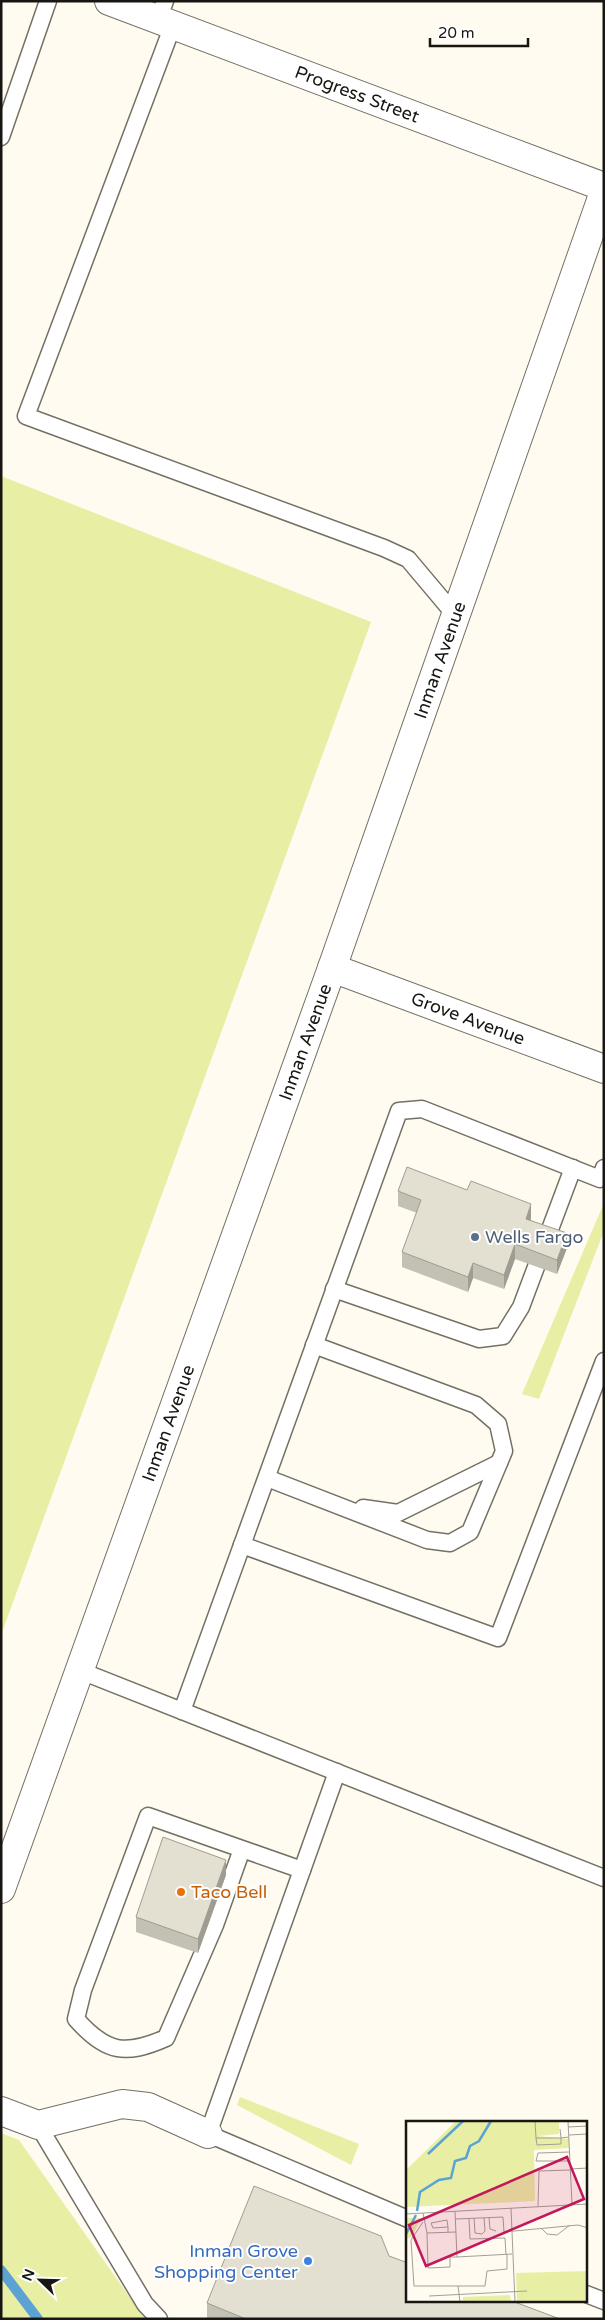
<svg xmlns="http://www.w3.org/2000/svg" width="605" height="2320" viewBox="0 0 605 2320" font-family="'Varela Round',sans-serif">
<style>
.green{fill:#e8efa4}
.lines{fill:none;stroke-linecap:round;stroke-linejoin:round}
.stream{stroke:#5ca3d4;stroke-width:10}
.lane-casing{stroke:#747064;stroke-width:19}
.street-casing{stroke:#747064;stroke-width:30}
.secondary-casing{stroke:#747064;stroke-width:30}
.lane{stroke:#fff;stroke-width:16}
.street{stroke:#fff;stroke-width:28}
.secondary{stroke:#fff;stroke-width:28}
.wall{fill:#c3c0b4}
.shaded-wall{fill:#9f9c92}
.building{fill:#e3dfd1;stroke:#9f9c92}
.service-dot{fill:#5c6f8a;stroke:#fff;stroke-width:2}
.food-dot{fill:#e8710a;stroke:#fff;stroke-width:2}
.shop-dot{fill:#3f7fe0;stroke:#fff;stroke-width:2}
.labels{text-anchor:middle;stroke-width:4;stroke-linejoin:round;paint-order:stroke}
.street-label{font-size:18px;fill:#181612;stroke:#fff}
.service-label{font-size:18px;fill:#4e5e75;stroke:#fff;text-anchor:start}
.food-label{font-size:18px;fill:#c56008;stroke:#fff;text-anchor:start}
.shop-label{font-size:18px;fill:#366cbe;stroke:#fff;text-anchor:end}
.inset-river{fill:none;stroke:#5ca3d4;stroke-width:2.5}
.inset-road{fill:none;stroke:#a39f97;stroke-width:1}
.view{fill:#c2185b;fill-opacity:0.15;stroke:#c2185b;stroke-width:2.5}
.inset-edge{fill:none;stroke:#181612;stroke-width:2.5}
</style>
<rect width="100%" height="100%" fill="#fffbf0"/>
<g class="green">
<path d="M1,476L371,622L1,1635Z"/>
<path d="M604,1203V1231L539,1399L522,1394Z"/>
<path d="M240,2097L359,2144L351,2165L237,2105Z"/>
<path d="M1,2133L19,2140L145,2319H1Z"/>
</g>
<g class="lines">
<path class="stream" d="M1,2270L38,2319"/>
<defs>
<g id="lane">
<path d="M158,20L165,1"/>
<path d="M173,25L26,416L384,548L408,559L456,616"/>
<path d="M1,137L48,1"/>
<path d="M546,1240L573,1168"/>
<path d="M334,1289L479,1339L503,1336L521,1307L536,1267"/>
<path d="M267,1478L427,1540L450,1543L470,1532L504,1451L498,1424L476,1405L314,1345"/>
<path d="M363,1508L398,1513L499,1463"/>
<path d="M242,1545L498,1638L604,1361"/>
<path d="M81,1671L604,1878"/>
<path d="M182,1711L399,1111L422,1109L600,1179L604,1168"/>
<path d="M337,1772L208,2134L408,2219"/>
<path d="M242,1849L215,1925L166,2038C125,2056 106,2053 76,2019L83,1990L148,1816L302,1870"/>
<path d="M38,2125L145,2304L159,2319"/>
<path d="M586,2294L604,2301"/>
</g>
<g id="street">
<path id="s1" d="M109,1L604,187"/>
<path d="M1,2111L38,2125L122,2104L148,2107L208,2134"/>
</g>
<g id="secondary">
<path id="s2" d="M332,968L604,1069"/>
<path id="s3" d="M1,1889L332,968L604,192"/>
</g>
</defs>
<use href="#lane" class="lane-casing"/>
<use href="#street" class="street-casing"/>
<use href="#secondary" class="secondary-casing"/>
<use href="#lane" class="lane"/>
<use href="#street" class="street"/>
<use href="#secondary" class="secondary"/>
</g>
<g class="wall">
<path d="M398,1191L531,1218V1220L567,1248L557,1274L515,1259L504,1289L473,1278L468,1292L402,1267V1252L417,1213L398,1206Z"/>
<path d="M226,1875L198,1953L136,1932V1917Z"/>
<path d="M389,2256L560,2319H209L207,2318V2303Z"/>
</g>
<g class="shaded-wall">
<path d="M531,1204V1218L526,1233V1219Z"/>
<path d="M567,1233V1248L557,1274V1260Z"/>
<path d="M515,1244V1259L504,1289V1275Z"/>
<path d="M473,1263V1278L468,1292V1277Z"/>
<path d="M226,1860V1875L198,1953V1939Z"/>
</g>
<g class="building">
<path d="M407,1167L467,1190L471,1181L531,1204L526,1219L567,1233L557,1260L515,1244L504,1275L473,1263L468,1277L402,1252L421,1200L398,1191Z"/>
<path d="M163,1837L226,1860L198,1939L136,1917Z"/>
<path d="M254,2186L381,2236L389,2256L408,2263V2301H512L560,2319H246L207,2303Z"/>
</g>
<circle class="service-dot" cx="475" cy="1237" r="5"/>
<circle class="food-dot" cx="181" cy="1892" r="5"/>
<circle class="shop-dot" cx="308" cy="2261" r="5"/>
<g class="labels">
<g class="street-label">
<text dy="6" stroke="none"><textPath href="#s1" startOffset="265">Progress Street</textPath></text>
<text dy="6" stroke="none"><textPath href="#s3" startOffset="1305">Inman Avenue</textPath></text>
<text dy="6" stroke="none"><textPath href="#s2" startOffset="145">Grove Avenue</textPath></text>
<text dy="6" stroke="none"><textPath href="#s3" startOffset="900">Inman Avenue</textPath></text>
<text dy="6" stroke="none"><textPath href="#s3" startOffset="495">Inman Avenue</textPath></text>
</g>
<g class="service-label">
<text x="485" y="1243">Wells Fargo</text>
</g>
<g class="food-label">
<text x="191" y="1898">Taco Bell</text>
</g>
<g class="shop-label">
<text x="298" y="2257">Inman Grove<tspan x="298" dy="21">Shopping Center</tspan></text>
</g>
</g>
<g transform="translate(406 2121)">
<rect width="181" height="181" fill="#fffbf0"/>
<path d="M50,0H153V13L132,15L163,18V27L128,29L129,80L0,86V49ZM0,97H15L5,117H0ZM181,150V181H111L110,152ZM104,174L105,181H56L57,176Z" fill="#e8efa4"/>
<path class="inset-river" d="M22,33L57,0M11,90L14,71L33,59L45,57L49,40L60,37L64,25L73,20L85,0M0,113L10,94"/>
<path class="inset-road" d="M129,0L130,17M162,0L166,83M162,6L182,5M154,8L155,17H130L131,24L155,23V17L163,16M163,14L182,13M164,31L132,32L130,40H164M164,48L182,47M132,85L133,50L164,49M105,87L109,181M49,90L51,136L106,133M17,92L21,112M0,93L182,83M68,97L69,112L76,113L79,110L78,97M83,97L84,108L90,110M50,98L97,96L98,111L172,104L182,107M63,98L64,118L99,117L100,134M17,101L5,119L8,165H52M42,106L27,107L25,102L41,99L42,106V111M135,107L141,113L151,114L164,104M50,111L21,112L22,147L44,146V136H51M23,175L121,170M54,181L52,165H79L81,150L101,148V134"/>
<path class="view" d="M161,36L178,78L20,145L3,104Z"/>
<rect width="181" height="181" class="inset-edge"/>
</g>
<rect width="605" height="2320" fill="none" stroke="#181612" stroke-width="5"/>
<g transform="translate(40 2280) rotate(293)" stroke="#ffffff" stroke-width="4" paint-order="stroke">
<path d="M0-4L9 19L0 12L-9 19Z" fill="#181612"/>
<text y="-8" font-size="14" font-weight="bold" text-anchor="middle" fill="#181612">N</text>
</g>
<path d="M430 38v8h98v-8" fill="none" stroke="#181612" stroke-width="2.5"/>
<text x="438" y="38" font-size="15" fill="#181612" stroke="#ffffff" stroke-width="4" paint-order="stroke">20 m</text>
</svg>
